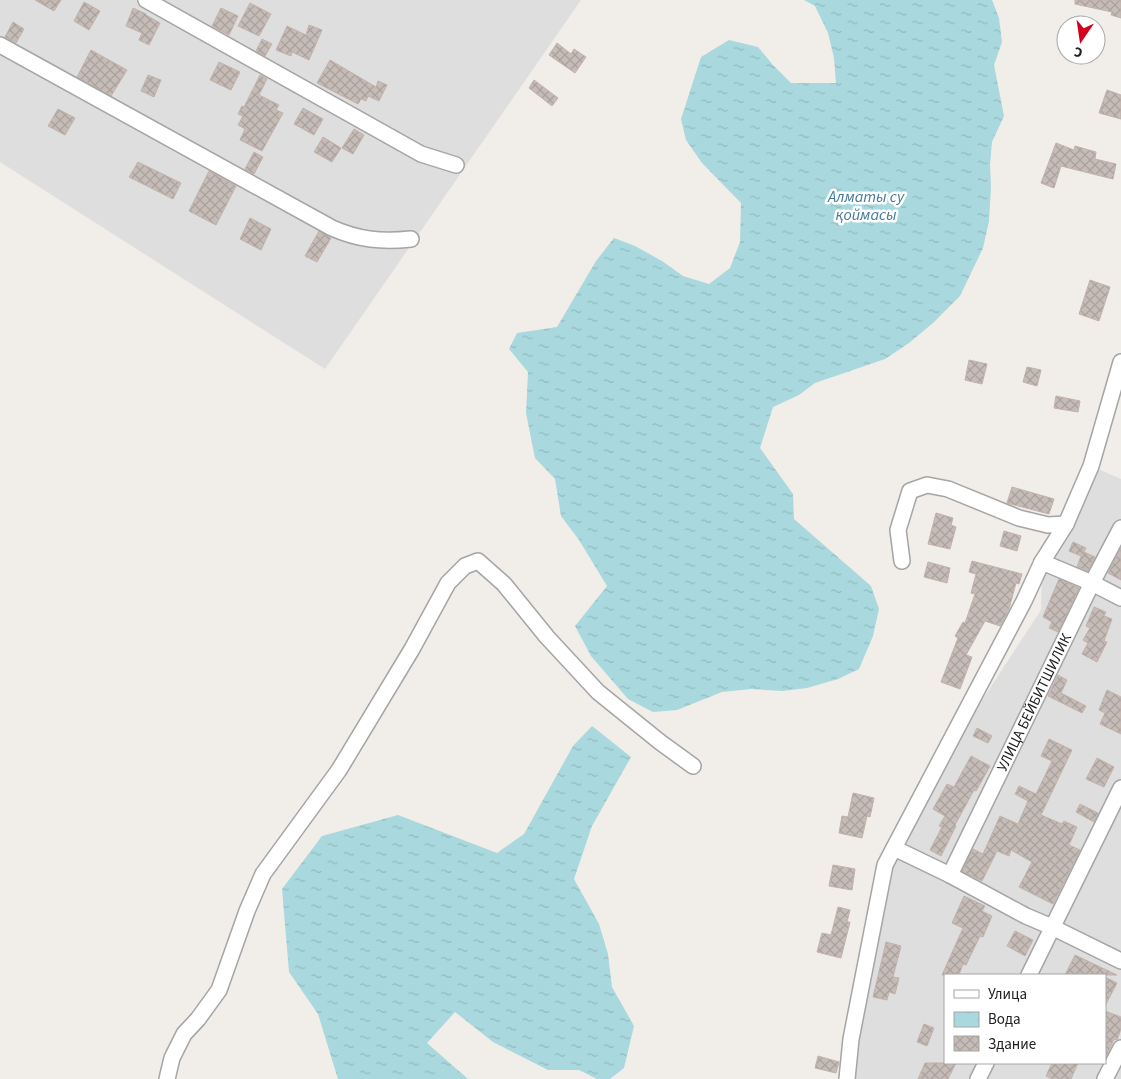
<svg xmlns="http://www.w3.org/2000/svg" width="1121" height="1079" viewBox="0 0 1121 1079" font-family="'Source Sans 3',sans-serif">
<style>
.residential{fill:#dfdede;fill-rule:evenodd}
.water{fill:url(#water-ripples)}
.building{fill:url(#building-cross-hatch);stroke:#c3b2aa}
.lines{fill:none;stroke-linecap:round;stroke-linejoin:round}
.minor-casing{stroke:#a5a5a5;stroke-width:18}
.minor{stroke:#fff;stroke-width:15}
.labels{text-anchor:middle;stroke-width:5;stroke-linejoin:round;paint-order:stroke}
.street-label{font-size:15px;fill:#212121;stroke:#fff}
.water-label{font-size:16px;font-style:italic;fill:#447a9a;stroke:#fff}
</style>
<defs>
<pattern id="water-ripples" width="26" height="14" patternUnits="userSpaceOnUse" patternTransform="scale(1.25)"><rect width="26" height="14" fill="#a9d9de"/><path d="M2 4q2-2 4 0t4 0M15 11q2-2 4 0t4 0" fill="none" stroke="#91babe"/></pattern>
<pattern id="building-cross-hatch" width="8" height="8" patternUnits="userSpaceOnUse" patternTransform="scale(1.25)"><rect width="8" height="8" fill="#c6bcb7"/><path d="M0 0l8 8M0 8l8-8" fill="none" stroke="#aaa19d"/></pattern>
</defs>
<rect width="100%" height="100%" fill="#f1ede8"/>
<g class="residential">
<path d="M0,0H581L325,369L0,162Z"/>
<path d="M1091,466L1121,479V1079H847L885,865L925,788L1041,610L1042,562ZM945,975H1105V1063H945Z"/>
</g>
<g class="water">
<path d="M804,0H992L999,18L1002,42L994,65L1004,116L992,142L990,165L991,187L989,221L983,248L960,296L933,323L909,343L885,359L815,383L799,395L773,407L760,448L793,494L794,519L871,586L879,609L873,636L859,669L838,679L807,688L782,691L751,689L722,692L677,710L653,712L628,699L591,656L575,626L607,586L579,540L561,516L555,479L535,458L526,413L528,372L509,349L517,333L557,327L596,261L614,238L635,246L662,261L683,276L709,284L730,268L740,242L741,203L702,163L686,140L681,119L701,57L729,40L758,47L773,65L791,83H836L834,58L828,33L815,6Z"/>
<path d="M592,726L631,757L592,826L574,879L599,924L608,954L612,987L634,1026L624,1068L610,1079H597L579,1070H548L493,1042L455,1012L427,1043L468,1079H338L318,1014L289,972L282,889L322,836L398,815L497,853L524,834L573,746Z"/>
</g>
<g class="building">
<path d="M35,0H61L54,11Z"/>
<path d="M1075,0H1121V18L1111,15L1112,12L1075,4Z"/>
<path d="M84,2L100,11L89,30L74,21Z"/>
<path d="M250,3L271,14L259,36L238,26Z"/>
<path d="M133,8L146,14V15L160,23L149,45L139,40L142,33L126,26Z"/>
<path d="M221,8L238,16L229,35L212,26Z"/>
<path d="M13,22L24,29L16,43L5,37Z"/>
<path d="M309,25L322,30L309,60L292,52L291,56L276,50L287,26L306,35Z"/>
<path d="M262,39L272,44L265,56L256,51Z"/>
<path d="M557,43L571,54L574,49L586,57L575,73L549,55Z"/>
<path d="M91,50L127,70L111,96L77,77Z"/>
<path d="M330,60L376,87L378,81L387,85L379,101L368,96L366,101L361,99L358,104L317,83Z"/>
<path d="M219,62L240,72L231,90L210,80Z"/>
<path d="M148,75L161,80L154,97L141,91Z"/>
<path d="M260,75L267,79L259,95L279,105L276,110L283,113L262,151L240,140L245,129L238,125L243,116L238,114L242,106L244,107Z"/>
<path d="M534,80L558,98L552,106L529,88Z"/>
<path d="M1107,90L1121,95V119L1099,113Z"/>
<path d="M303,108L323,119L314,135L294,124Z"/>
<path d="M58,109L75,118L65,135L48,126Z"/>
<path d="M354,129L364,135L353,154L342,148Z"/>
<path d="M323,137L341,148L332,162L314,152Z"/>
<path d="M1056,143L1074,150L1075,146L1096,152L1095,159L1116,164L1113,179L1061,166L1054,188L1041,183Z"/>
<path d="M254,152L263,157L254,174L245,169Z"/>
<path d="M138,162L181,183L173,199L129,177Z"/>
<path d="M209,171L236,186L216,225L189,211Z"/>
<path d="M250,218L271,229L261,250L240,239Z"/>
<path d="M319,231L331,238L317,262L305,256Z"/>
<path d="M1090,280L1110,287L1099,321L1079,314Z"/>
<path d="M969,360L987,364L982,384L965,380Z"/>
<path d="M1027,367L1041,370L1037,386L1023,382Z"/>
<path d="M1056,396L1080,401L1078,412L1054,408Z"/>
<path d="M1012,487L1054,499L1049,514L1007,503Z"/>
<path d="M936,513L953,518L951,525L956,527L950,549L928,544Z"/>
<path d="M1004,531L1021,536L1017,551L1000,546Z"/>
<path d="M1073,542L1086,548L1084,552L1095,557L1088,571L1077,567L1081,556L1069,551Z"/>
<path d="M1121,548V580L1108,573Z"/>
<path d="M972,561L1022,574L1019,584L1016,583L1009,609L1000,626L985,621L966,655L972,657L960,689L941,682L958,638L955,636L963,622L965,623L975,594L971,593L976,574L969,572Z"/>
<path d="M928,562L950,568L947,583L924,577Z"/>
<path d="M1059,579L1079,588L1058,632L1049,628L1052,622L1043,617Z"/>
<path d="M1094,607L1106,612L1104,616L1112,619L1104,641L1107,642L1097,662L1082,654L1088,643L1083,640L1090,628L1086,626Z"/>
<path d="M1058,675L1067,680L1061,693L1086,706L1082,713L1048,696Z"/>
<path d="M1107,690L1121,697V734L1100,724L1105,713L1099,710Z"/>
<path d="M977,728L992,736L988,743L973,736Z"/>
<path d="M1049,739L1072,750L1041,815L1062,824L1064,821L1077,827L1069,845L1080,850L1053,904L1019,887L1032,862L1011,850L1009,856L997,851L982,881L962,871L973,849L983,854L1000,816L1018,824L1028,801L1015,794L1019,786L1036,794L1052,761L1041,756Z"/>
<path d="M971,756L990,766L976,791L974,790L955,825L956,826L941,856L930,850L942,827L939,826L945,816L933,809L947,784L954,787Z"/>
<path d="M1097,758L1114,767L1104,787L1086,779Z"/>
<path d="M853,793L874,798L870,817L867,816L862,838L839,833L842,816L848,817Z"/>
<path d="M1080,804L1098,813L1094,822L1076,812Z"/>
<path d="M833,865L855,869L852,890L829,886Z"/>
<path d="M964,896L985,906L982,911L992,916L983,937L980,936L966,965L963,964L959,975H942L963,928L952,923Z"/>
<path d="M838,907L850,910L847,922H850L841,958L817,952L822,933L831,935Z"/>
<path d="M1015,931L1033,940L1025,956L1007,946Z"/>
<path d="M886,942L901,946L893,977L899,978L895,994L889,992L887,1000L873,997Z"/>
<path d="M1075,955L1117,975H1065Z"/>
<path d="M1105,977L1117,983L1105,1006Z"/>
<path d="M1105,1011L1121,1017V1029L1117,1040L1114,1039L1105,1059Z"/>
<path d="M924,1024L934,1028L927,1046L917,1042Z"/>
<path d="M818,1056L839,1062L836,1073L815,1068Z"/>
<path d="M925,1063H956L948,1079H918Z"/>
<path d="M1052,1063H1078L1071,1079H1052L1046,1076Z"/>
</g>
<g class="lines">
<defs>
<g id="minor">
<path d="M146,0L421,154L456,165"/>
<path d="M0,45L332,228C359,240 382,242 411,239"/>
<path d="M902,561L898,530L910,491L927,485L948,489L1019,518L1048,525L1066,524"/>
<path d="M1042,562L1092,583L1121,598"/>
<path d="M894,848L950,875L1026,916L1052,927L1121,961"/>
<path id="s1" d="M950,875L1092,583L1121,528"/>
<path d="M1029,975L1121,788"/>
<path d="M167,1079L172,1058L184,1034L198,1019L219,990L247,911L263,874L339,770L412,649L448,583L465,566L478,561L504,584L547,637L598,692L660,742L693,766"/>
<path d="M847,1079L851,1039L885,865L1024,601L1042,562L1066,524L1091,466L1121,362"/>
<path d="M978,1079L986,1063"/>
<path d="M1105,1079L1121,1048"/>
</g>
</defs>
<use href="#minor" class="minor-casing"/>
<use href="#minor" class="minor"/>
</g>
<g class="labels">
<g class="street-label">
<text dy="5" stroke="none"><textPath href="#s1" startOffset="192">УЛИЦА БЕЙБИТШИЛИК</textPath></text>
</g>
<g class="water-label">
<text x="866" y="202">Алматы су<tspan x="866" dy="18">қоймасы</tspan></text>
</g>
</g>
<rect x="944" y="974" width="162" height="90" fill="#ffffff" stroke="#a6a6a6"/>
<rect x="954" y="990" width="25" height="8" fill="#ffffff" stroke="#a6a6a6"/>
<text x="988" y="999" font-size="15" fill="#212121">Улица</text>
<rect x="954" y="1012" width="25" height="15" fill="url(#water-ripples)" stroke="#a6a6a6"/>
<text x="988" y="1024" font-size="15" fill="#212121">Вода</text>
<rect x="954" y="1036" width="25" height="15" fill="url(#building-cross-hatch)" stroke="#a6a6a6"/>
<text x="988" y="1049" font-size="15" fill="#212121">Здание</text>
<g transform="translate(1081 40) rotate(193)"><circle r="24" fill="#ffffff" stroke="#a6a6a6"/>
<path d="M0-4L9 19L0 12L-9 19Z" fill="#d1011d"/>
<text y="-8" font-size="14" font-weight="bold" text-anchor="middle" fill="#212121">С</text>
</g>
</svg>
